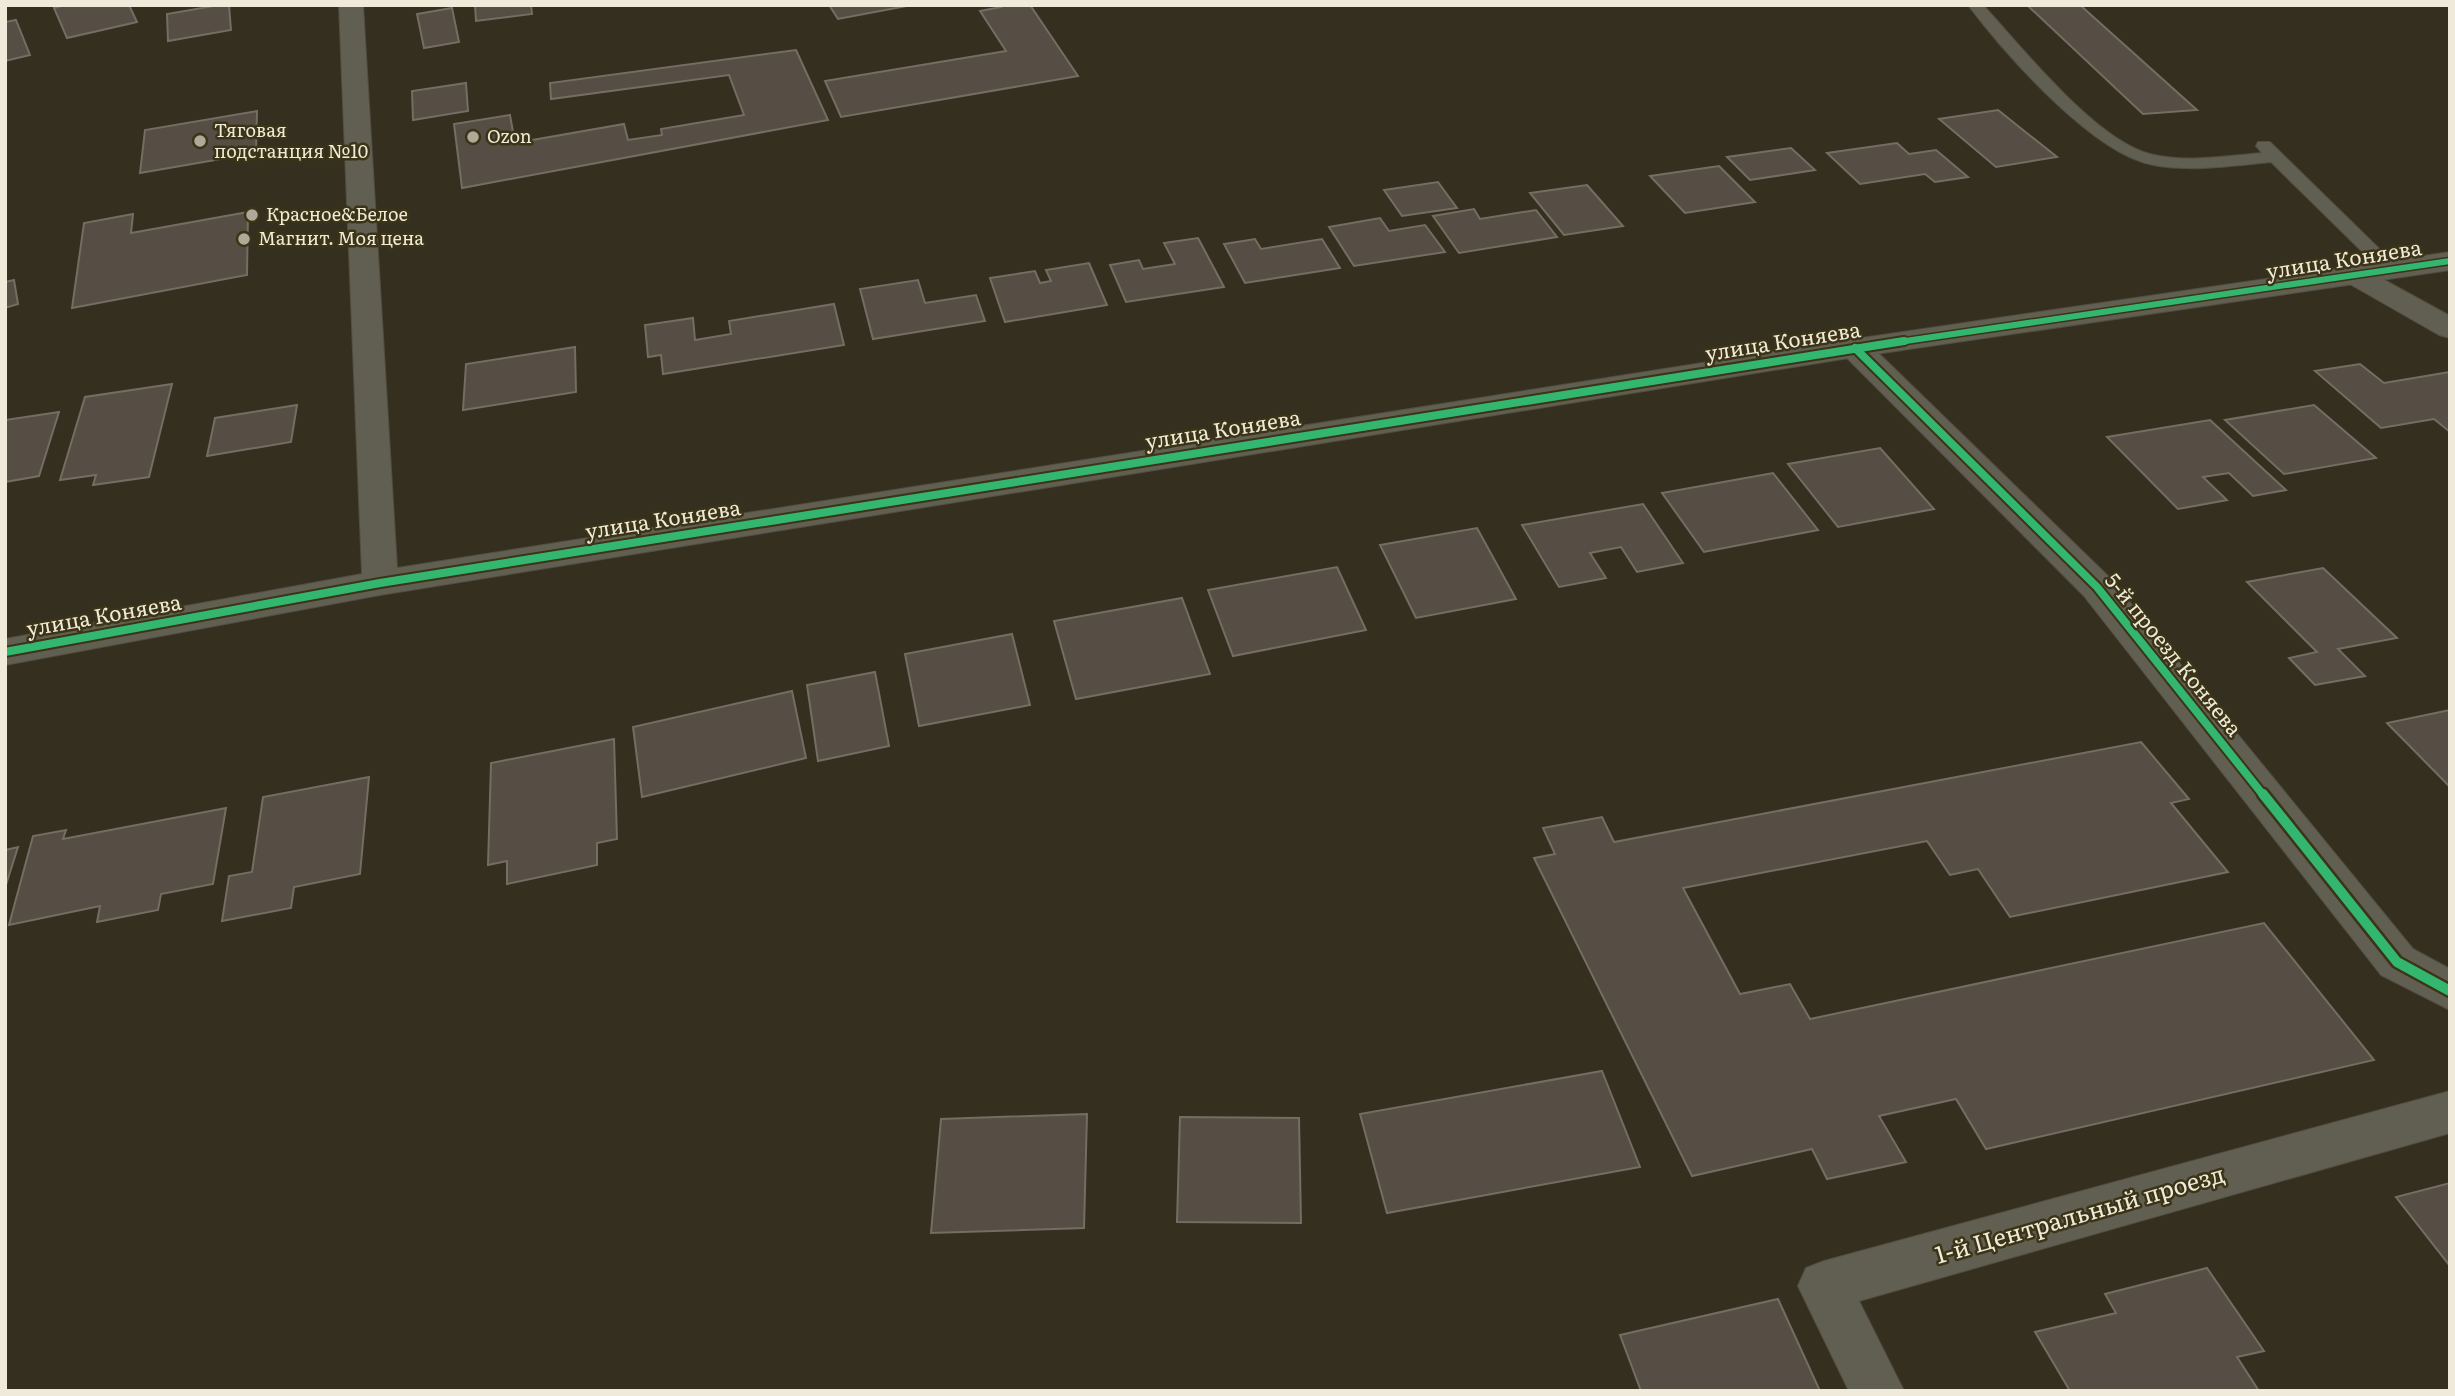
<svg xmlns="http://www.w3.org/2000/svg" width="2455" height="1396" viewBox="0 0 2455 1396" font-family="Literata,serif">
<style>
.building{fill:#564d44;stroke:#756c62;stroke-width:2}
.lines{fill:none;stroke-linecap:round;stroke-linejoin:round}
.service-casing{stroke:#514d3f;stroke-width:2}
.minor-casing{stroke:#514d3f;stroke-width:2}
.tertiary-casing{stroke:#514d3f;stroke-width:2}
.service{fill:#615e52;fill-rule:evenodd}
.minor{fill:#615e52;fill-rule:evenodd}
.tertiary{fill:#615e52;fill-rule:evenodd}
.cycleway-far2-casing{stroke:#3c3417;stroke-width:9}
.cycleway-far1-casing{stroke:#3c3417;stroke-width:12}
.cycleway-casing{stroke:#3c3417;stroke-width:15}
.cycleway-far2{stroke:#33b770;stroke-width:6}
.cycleway-far1{stroke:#33b770;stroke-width:8}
.cycleway{stroke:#33b770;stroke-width:10}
.poi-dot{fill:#aea998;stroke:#3c3417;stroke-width:2.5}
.labels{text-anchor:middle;stroke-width:5;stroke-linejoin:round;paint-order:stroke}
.far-poi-label{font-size:18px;fill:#efead9;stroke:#3c3417;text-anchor:start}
.street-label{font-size:21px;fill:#efead9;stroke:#3c3417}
.near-street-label{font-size:24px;fill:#efead9;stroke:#3c3417}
</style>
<rect width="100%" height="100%" fill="#342f1f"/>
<g class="building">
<path d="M65,5H129L137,22L67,38L54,8Z"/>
<path d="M219,5H229L231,30L168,41L167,14Z"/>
<path d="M475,5H531L532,14L476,21Z"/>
<path d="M829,5H912L838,19Z"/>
<path d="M1000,5H1030L1078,76L841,117L825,81L1006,51L980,11L1001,7Z"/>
<path d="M2027,5H2080L2197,110L2143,114Z"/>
<path d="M452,8L459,42L424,48L417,14Z"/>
<path d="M16,20L30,55L5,61V22Z"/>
<path d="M796,50L828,120L462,188L454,124L510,115L515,143L624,124L628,140L662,135L661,129L744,115L729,75L551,99L550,83Z"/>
<path d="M466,83L468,111L413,120L412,91Z"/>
<path d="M1998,110L2057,157L1996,167L1939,119Z"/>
<path d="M257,111L256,153L140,173L145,130Z"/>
<path d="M1897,143L1909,154L1936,150L1968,177L1935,182L1925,174L1860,184L1827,153Z"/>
<path d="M1791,148L1815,170L1750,180L1727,157Z"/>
<path d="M1719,166L1755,202L1685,213L1650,176Z"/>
<path d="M1438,182L1457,208L1402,216L1384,190Z"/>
<path d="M1587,185L1623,226L1564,235L1530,193Z"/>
<path d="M1474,209L1480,219L1536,210L1557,237L1459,253L1433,216Z"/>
<path d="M248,212L247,275L72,308L84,223L133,214L131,233Z"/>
<path d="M1380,218L1389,231L1425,225L1445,252L1354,266L1329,227Z"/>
<path d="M1198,238L1224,287L1126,302L1110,265L1139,260L1143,269L1175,264L1164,243Z"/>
<path d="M1255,239L1261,249L1322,239L1340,268L1245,283L1224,244Z"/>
<path d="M1089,263L1107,305L1005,322L990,278L1035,271L1040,283L1051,281L1046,270Z"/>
<path d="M14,280L18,304L5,308V282Z"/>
<path d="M918,280L925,303L976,295L985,321L873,339L860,289Z"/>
<path d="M834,304L844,345L663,374L661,355L648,357L645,325L693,318L695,340L731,334L729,321Z"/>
<path d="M575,347L576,392L463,410L466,364Z"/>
<path d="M2360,364L2384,383L2450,372V432L2434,419L2381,428L2315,371Z"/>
<path d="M172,384L149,477L93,485L96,475L60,480L85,397Z"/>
<path d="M297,405L291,442L207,456L215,418Z"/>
<path d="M2314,405L2376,458L2284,474L2225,420Z"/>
<path d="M59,412L39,476L5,482V420Z"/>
<path d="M2210,420L2286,490L2253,496L2229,473L2203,477L2227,500L2178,509L2107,437Z"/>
<path d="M1880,448L1934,509L1838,527L1788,464Z"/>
<path d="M1773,473L1818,530L1704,552L1662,493Z"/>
<path d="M1643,504L1683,563L1637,572L1621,547L1590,553L1606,578L1559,587L1522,525Z"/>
<path d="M1477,528L1516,599L1416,618L1380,545Z"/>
<path d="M1337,567L1366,630L1233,656L1208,590Z"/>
<path d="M2323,568L2397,638L2338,649L2365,676L2315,685L2289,658L2317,652L2247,582Z"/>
<path d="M1182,598L1210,674L1076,699L1054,621Z"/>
<path d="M1012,634L1030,705L919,726L905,654Z"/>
<path d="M875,672L889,746L818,761L807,685Z"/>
<path d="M792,691L806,758L642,797L633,727Z"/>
<path d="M2450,710V787L2387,723Z"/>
<path d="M614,739L617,839L597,843V865L507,884V861L488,865L491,763Z"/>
<path d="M2141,742L2189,799L2171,803L2228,872L2010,917L1978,869L1950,875L1927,841L1683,888L1740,994L1790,984L1810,1019L2264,923L2374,1060L1986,1149L1956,1099L1879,1116L1906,1162L1827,1179L1812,1149L1692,1176L1534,858L1555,854L1543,828L1602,817L1614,842Z"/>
<path d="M369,777L360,874L294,887L291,908L222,921L229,876L252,872L263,797Z"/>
<path d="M226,808L213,884L161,894L158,910L97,922L100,906L9,925L33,836L66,830L63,839Z"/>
<path d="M18,847L5,888V850Z"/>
<path d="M1602,1071L1640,1167L1387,1213L1360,1114Z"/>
<path d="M1087,1114L1084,1228L931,1233L941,1119Z"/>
<path d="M1180,1117L1299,1118L1301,1223L1177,1222Z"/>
<path d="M2450,1183V1266L2396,1197Z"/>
<path d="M2207,1268L2264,1351L2237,1357L2259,1391H2070L2035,1332L2116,1313L2105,1294Z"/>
<path d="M1778,1299L1820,1391H1641L1620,1335Z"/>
</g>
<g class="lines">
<defs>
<path id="service" d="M1968,5H1983C2022,47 2095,140 2150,154C2186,163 2225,156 2262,153L2256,146L2258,142H2270L2402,271L2400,275H2386L2271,162C2232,166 2192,172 2153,165C2093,154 2005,54 1968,5Z"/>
<g id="minor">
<path d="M2358,268L2368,271L2450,316V338L2439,335L2348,283L2343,277L2348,271Z"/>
<path d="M1855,339L1866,341L2110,578L2413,949L2450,969V1010L2381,975L2084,596L1844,355L1840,348L1844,341Z"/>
<path d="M2450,1091V1133L1859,1301L1904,1391H1849L1798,1286L1806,1268L1824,1261Z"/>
</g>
<path id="tertiary" d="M339,5H363L397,568L1855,339L2450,252V270L1855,357L380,595L5,665V639L362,574Z"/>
</defs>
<use href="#service" class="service-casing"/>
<use href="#minor" class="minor-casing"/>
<use href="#tertiary" class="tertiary-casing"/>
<use href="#service" class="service"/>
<use href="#minor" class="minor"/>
<use href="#tertiary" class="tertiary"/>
<defs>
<path id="cycleway-far2" d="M1892,343L2450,261"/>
<g id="cycleway-far1">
<path d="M1855,348L2097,587L2264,796"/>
<path d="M5,652L380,583L1904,341"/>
</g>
<path id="cycleway" d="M2263,794L2397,962L2450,991"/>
</defs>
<use href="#cycleway-far2" class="cycleway-far2-casing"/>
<use href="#cycleway-far1" class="cycleway-far1-casing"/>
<use href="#cycleway" class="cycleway-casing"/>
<use href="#cycleway-far2" class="cycleway-far2"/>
<use href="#cycleway-far1" class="cycleway-far1"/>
<use href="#cycleway" class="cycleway"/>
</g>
<g class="poi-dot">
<circle cx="473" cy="137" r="7"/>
<circle cx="200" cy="141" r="7"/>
<circle cx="252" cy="215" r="7"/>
<circle cx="244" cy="239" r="7"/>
</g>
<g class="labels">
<g class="far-poi-label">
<text x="214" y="137">Тяговая<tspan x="214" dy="21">подстанция №10</tspan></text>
<text x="487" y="143">Ozon</text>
<text x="266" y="221">Красное&amp;Белое</text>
<text x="258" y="245">Магнит. Моя цена</text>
</g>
<g class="street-label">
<text transform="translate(2344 260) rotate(-9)" y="7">улица Коняева</text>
<text transform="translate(1783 342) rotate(-9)" y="7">улица Коняева</text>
<text transform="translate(1223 430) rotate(-9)" y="7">улица Коняева</text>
<text transform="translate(663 520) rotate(-9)" y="7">улица Коняева</text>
<text transform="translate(104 616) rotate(-10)" y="7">улица Коняева</text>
<text transform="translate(2173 655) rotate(51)" y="7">5-й проезд Коняева</text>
</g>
<g class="near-street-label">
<text transform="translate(2080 1215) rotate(-16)" y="8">1-й Центральный проезд</text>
</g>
</g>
<rect width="2455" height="1396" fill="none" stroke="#efead9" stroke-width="14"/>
</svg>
